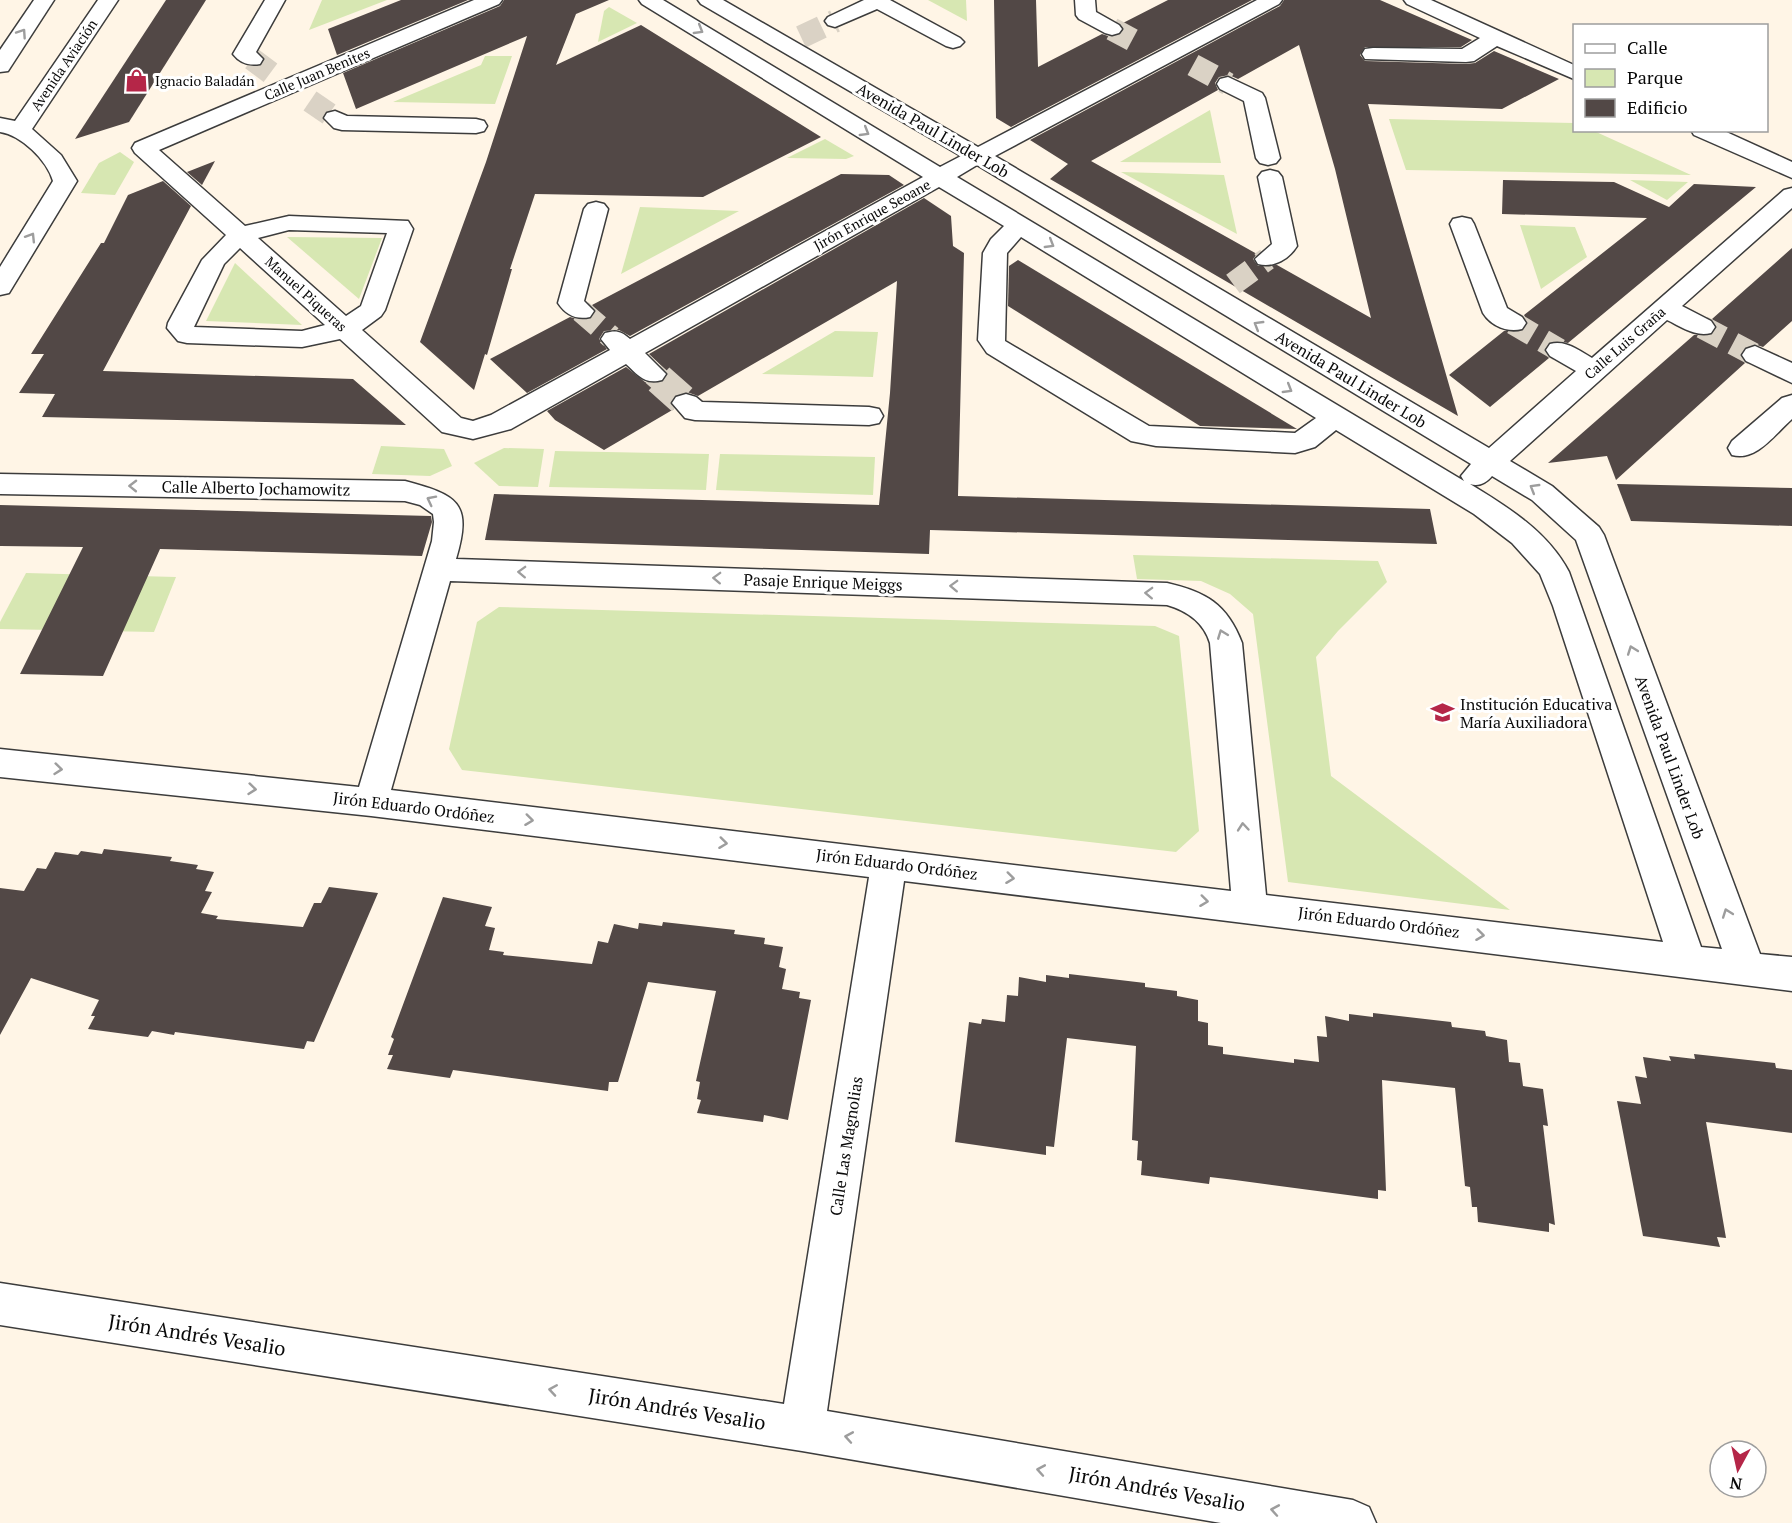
<svg xmlns="http://www.w3.org/2000/svg" width="1792" height="1523" viewBox="0 0 1792 1523" font-family="'PT Serif',serif">
<style>
.green{fill:#d7e7b2}
.building{fill:#524846;fill-rule:evenodd}
.lines{fill:none;stroke-linecap:round;stroke-linejoin:round}
.minor-tunnel-far1{stroke:#dad2c5;stroke-width:23;stroke-dasharray:23 12;stroke-linecap:butt}
.minor-tunnel{stroke:#dad2c5;stroke-width:31;stroke-dasharray:31 15;stroke-linecap:butt}
.minor-casing{stroke:#3c3c3c;stroke-width:3}
.minor{fill:#fff;fill-rule:evenodd}
.oneway{stroke:#9d9d9d}
.labels{text-anchor:middle;stroke-width:6;stroke-linejoin:round;paint-order:stroke}
.far-street-label{font-size:14px;fill:#090909;stroke:#fff}
.far-poi-label{font-size:14px;fill:#090909;stroke:#fff;text-anchor:start}
.street-label{font-size:16px;fill:#090909;stroke:#fff}
.poi-label{font-size:16px;fill:#090909;stroke:#fff;text-anchor:start}
.near-street-label{font-size:20px;fill:#090909;stroke:#fff}
</style>
<rect width="100%" height="100%" fill="#fff5e6"/>
<g class="green">
<path d="M322,0H387L309,30Z"/>
<path d="M928,0H966L967,21Z"/>
<path d="M609,7L637,23L598,42L604,11Z"/>
<path d="M485,56H512L495,104L393,102L481,65Z"/>
<path d="M1210,110L1221,163L1120,162Z"/>
<path d="M1389,119L1574,123V130L1594,131L1691,175L1406,170Z"/>
<path d="M825,139L854,156L846,159L787,158Z"/>
<path d="M120,152L134,162L115,195L81,193L99,163Z"/>
<path d="M1121,172L1224,175L1237,234Z"/>
<path d="M1630,180L1688,182L1667,200Z"/>
<path d="M640,207L739,211L621,274Z"/>
<path d="M1520,225L1575,227L1587,257L1541,289Z"/>
<path d="M287,237L382,238L359,299Z"/>
<path d="M235,263L302,325L206,321Z"/>
<path d="M835,331L878,332L873,377L762,374Z"/>
<path d="M381,446L444,449L452,466L430,476L372,474Z"/>
<path d="M504,448L544,449L538,487L499,486L474,463Z"/>
<path d="M555,451L709,454L706,490L549,487Z"/>
<path d="M720,454L875,457L873,495L716,490Z"/>
<path d="M1133,555L1378,561L1387,582L1338,631L1316,657L1331,776L1510,910L1288,882L1253,614L1230,594L1201,581L1137,579Z"/>
<path d="M26,573L176,577L154,632L0,629V622Z"/>
<path d="M499,607L1155,626L1179,636L1199,831L1176,852L462,770L449,749L477,622Z"/>
</g>
<g class="building">
<path d="M166,0H206L129,122L75,139Z"/>
<path d="M401,0H468L337,55L328,29Z"/>
<path d="M504,0H609L576,14L556,65L641,25L821,137L703,197L535,194L510,269H512L487,355L485,354L474,390L420,342L486,162L527,36L356,109L343,73L500,6Z"/>
<path d="M994,0H1036L1038,67L1102,34L1111,37L1120,35L1124,29L1121,24L1168,0H1252L1011,127L996,118Z"/>
<path d="M1284,0H1380L1472,40L1461,47H1365L1360,55L1365,61L1466,64L1475,63L1494,51L1559,79L1502,109L1368,104L1458,416L1050,179L1068,164L1030,140L1280,6ZM1299,45L1335,169L1371,318L1277,265L1258,266L1253,259L1257,254L1091,161L1218,90L1215,83L1219,77L1229,75L1238,79Z"/>
<path d="M215,161L202,185L187,172Z"/>
<path d="M841,174L889,175L904,185L630,336L619,330L604,331L599,339L607,349L527,393L490,359L570,317L580,320L590,319L596,311L592,305Z"/>
<path d="M1503,180L1614,182L1669,207L1694,184L1756,187L1568,343L1556,341L1548,343L1544,351L1549,358L1490,407L1449,375L1504,331L1524,330L1528,322L1524,315L1647,218L1502,214Z"/>
<path d="M163,181L191,206L103,371L353,379L406,425L42,417L55,394L19,393L44,354H31L101,243H104L128,195Z"/>
<path d="M924,198L951,216L953,246L964,253L958,496L1430,509L1437,544L930,530L929,554L485,540L494,494L879,505L890,393L897,281L698,396L687,392L675,395L670,403L674,409L604,450L555,420L547,411L626,367L645,382H662L668,372L649,354Z"/>
<path d="M1792,248V321L1763,347L1754,344L1744,348L1740,356L1745,363L1616,480L1607,456L1548,463L1694,335L1713,334L1717,326L1712,319Z"/>
<path d="M1018,260L1297,429L1200,426L1008,306L1009,266Z"/>
<path d="M1617,484L1792,488V526L1631,521Z"/>
<path d="M0,505L431,516L432,522L422,556L160,549L103,676L20,674L83,547L0,546Z"/>
<path d="M104,849L172,857L170,861L198,865L196,869L214,872L205,891L212,892L201,913L218,916L216,919L303,927L314,903H321L329,887L378,893L314,1042L307,1041L304,1049L175,1032L174,1035L152,1031L148,1037L88,1029L95,1016H91L99,1000L31,978L0,1035V888L24,891L37,868L46,869L55,852L78,855L81,851L102,854Z"/>
<path d="M443,897L492,907L485,926L495,928L489,950L504,952L503,955L592,964L598,941L608,943L614,924L638,929L639,923L662,926L663,922L735,930L734,934L765,938L764,944L783,947L779,967L786,969L782,989L800,992L799,998L811,1000L788,1120L764,1115L763,1122L697,1113L701,1100L697,1099L700,1082L696,1081L716,991L648,982L618,1082H609L608,1091L453,1070L450,1078L387,1069L393,1055H388L394,1039L391,1037Z"/>
<path d="M1069,974L1145,983V987L1177,991V996L1198,1000V1021L1208,1023V1045L1223,1047V1054L1294,1063V1059L1319,1062L1317,1036L1327,1037L1325,1016L1349,1021V1014L1373,1017V1013L1451,1022L1452,1027L1485,1031L1486,1036L1507,1040L1509,1062L1520,1063L1523,1086L1543,1089L1548,1126L1543,1125L1555,1225L1549,1223V1232L1478,1222L1477,1207H1472L1470,1187L1465,1186L1455,1088L1382,1080L1386,1191L1378,1190V1199L1235,1180L1210,1177L1209,1184L1141,1175L1142,1161L1137,1160L1138,1141L1132,1140L1136,1046L1067,1038L1054,1147L1046,1146V1155L955,1142L969,1022L981,1024L982,1019L1005,1022L1007,995L1018,996L1019,977L1046,982V975L1069,978Z"/>
<path d="M1694,1054L1775,1063L1776,1068L1792,1070V1133L1706,1122L1726,1238L1717,1237L1720,1247L1643,1236L1617,1101L1641,1104L1635,1076L1647,1078L1643,1057L1671,1061L1669,1056L1695,1059Z"/>
</g>
<g class="lines">
<g class="minor-tunnel-far1">
<path d="M1112,29L1140,44"/>
<path d="M801,37L835,21"/>
<path d="M252,59L275,76"/>
<path d="M1193,65L1228,84"/>
<path d="M310,101L335,118"/>
<path d="M1233,284L1267,259"/>
<path d="M581,311L611,337"/>
<path d="M1513,323L1559,350"/>
<path d="M1702,327L1755,355"/>
<path d="M653,374L661,381"/>
</g>
<path class="minor-tunnel" d="M659,379L686,403"/>
<defs>
<g id="minor">
<path d="M34,0H54L8,71L0,72V50Z"/>
<path d="M98,0H118L32,129L61,155L77,181L9,293L0,295V267L53,181C47,160 21,135 0,132V118L15,121Z"/>
<path d="M265,0H285L256,52L263,59L260,64C249,66 240,63 233,54Z"/>
<path d="M474,0H502L499,4L159,150L245,226L289,216L408,221L413,229L385,310L381,316L362,330L461,418L473,421L491,415L610,350L601,339L605,333C616,330 621,331 630,339L923,177L642,4L639,0H663L940,167L961,156L701,4L698,0H723L978,147L1257,0H1282L1279,4L995,156L1489,448L1576,371L1550,356L1546,350L1550,344C1566,340 1578,350 1592,358L1784,190L1792,188V208L1682,306L1711,321L1715,327L1711,333C1695,337 1682,327 1667,320L1510,461L1552,486L1599,527L1604,535L1760,954L1792,957V991L904,881L827,1411L1353,1500L1369,1507L1376,1523H1221L802,1451L0,1325V1283L784,1404L869,877L371,816L0,777V749L359,787L432,541L434,522L433,514L420,505L405,501L0,494V474L405,481C457,495 473,502 456,559L1167,583C1206,592 1227,604 1242,643L1266,895L1663,942L1553,606L1540,574L1512,543L1474,514L1336,430L1315,447L1295,453L1156,446L1131,441L987,353L978,340L983,253L991,239L1004,226L939,187L645,353L666,374L662,380C645,385 638,375 626,364L511,429L473,439L442,432L340,339L302,347L187,343L178,341L167,328L168,323L202,260L226,235L135,153L132,148L135,143ZM977,165L1471,464L1461,476L1464,481L957,177ZM289,230L387,233L361,306L346,316L258,238ZM1021,237L1316,418L1295,433L1149,426L1005,341L1007,253ZM240,248L325,325L302,331L194,327L224,264ZM1492,476L1532,500L1576,540L1722,949L1701,947L1569,572C1548,532 1508,507 1470,484C1479,487 1486,483 1492,476ZM450,581L1167,605C1188,611 1204,623 1210,643L1231,891L391,790Z"/>
<path d="M864,0H890L960,38L964,42L960,46L953,48L946,46L877,9L835,27L828,25L825,21L828,17Z"/>
<path d="M1075,0H1095L1096,12L1119,25L1122,29L1119,33L1112,35L1105,33L1079,19L1076,15Z"/>
<path d="M1404,0H1431L1574,65V79L1497,46L1474,61L1466,62L1365,59L1362,54L1365,49L1373,48L1462,49L1480,38L1407,4Z"/>
<path d="M1228,77L1262,93L1265,98L1280,158L1276,163L1268,165L1260,163L1256,158L1244,101L1220,89L1217,84L1220,79Z"/>
<path d="M335,111L347,116L476,119L484,121L487,126L484,131L476,133L342,130L334,128L324,118L327,113Z"/>
<path d="M1691,130H1722L1792,162V178L1694,135Z"/>
<path d="M1270,170L1278,172L1282,177L1297,246C1289,259 1274,268 1258,264L1255,259L1272,244L1258,177L1262,172Z"/>
<path d="M596,202L604,204L608,209L584,301L594,311L590,317C576,320 566,315 558,303L584,209L588,204Z"/>
<path d="M1462,217L1471,219L1474,224L1507,308L1522,317L1526,323L1522,329C1508,333 1491,326 1483,313L1450,224L1453,219Z"/>
<path d="M1755,346L1792,363V383L1746,361L1742,355L1746,349Z"/>
<path d="M686,394L696,397L702,402L869,407L879,409L883,416L879,423L869,425L695,420L685,418L672,403L676,397Z"/>
<path d="M1792,395V419C1775,434 1756,462 1732,455L1728,448L1732,441L1782,398Z"/>
</g>
</defs>
<use href="#minor" class="minor-casing"/>
<use href="#minor" class="minor"/>
</g>
<defs><path id="oneway-chevron" d="M-2-3.5L2.5 0L-2 3.5" fill="none" stroke-width="1.6" stroke-linecap="round" stroke-linejoin="round" transform="scale(1.5)"/></defs>
<g class="oneway">
<use href="#oneway-chevron" transform="translate(699 30) rotate(31)"/>
<use href="#oneway-chevron" transform="translate(22 33) rotate(-56)"/>
<use href="#oneway-chevron" transform="translate(865 132) rotate(31)"/>
<use href="#oneway-chevron" transform="translate(31 237) rotate(-58)"/>
<use href="#oneway-chevron" transform="translate(1050 244) rotate(31)"/>
<use href="#oneway-chevron" transform="translate(1258 325) rotate(-149)"/>
<use href="#oneway-chevron" transform="translate(1288 389) rotate(31)"/>
<use href="#oneway-chevron" transform="translate(133 486) rotate(-179)"/>
<use href="#oneway-chevron" transform="translate(1534 488) rotate(-149)"/>
<use href="#oneway-chevron" transform="translate(431 500) rotate(-153)"/>
<use href="#oneway-chevron" transform="translate(522 572) rotate(-178)"/>
<use href="#oneway-chevron" transform="translate(717 578) rotate(-178)"/>
<use href="#oneway-chevron" transform="translate(954 586) rotate(-178)"/>
<use href="#oneway-chevron" transform="translate(1149 593) rotate(-178)"/>
<use href="#oneway-chevron" transform="translate(1222 634) rotate(-111)"/>
<use href="#oneway-chevron" transform="translate(1632 650) rotate(-110)"/>
<use href="#oneway-chevron" transform="translate(58 769) rotate(6)"/>
<use href="#oneway-chevron" transform="translate(252 789) rotate(6)"/>
<use href="#oneway-chevron" transform="translate(529 820) rotate(7)"/>
<use href="#oneway-chevron" transform="translate(1243 827) rotate(-95)"/>
<use href="#oneway-chevron" transform="translate(723 843) rotate(7)"/>
<use href="#oneway-chevron" transform="translate(1010 878) rotate(7)"/>
<use href="#oneway-chevron" transform="translate(1204 901) rotate(7)"/>
<use href="#oneway-chevron" transform="translate(1727 913) rotate(-110)"/>
<use href="#oneway-chevron" transform="translate(1480 935) rotate(7)"/>
<use href="#oneway-chevron" transform="translate(553 1390) rotate(-171)"/>
<use href="#oneway-chevron" transform="translate(849 1437) rotate(-170)"/>
<use href="#oneway-chevron" transform="translate(1041 1470) rotate(-170)"/>
<use href="#oneway-chevron" transform="translate(1275 1510) rotate(-170)"/>
</g>
<defs>
<symbol id="shop-bare" viewBox="-9 -9 18 18"><path d="M-5-2.5h2.3a2.7 3.5 0 0 1 5.4 0H5L5.5 6h-11ZM-1.5-2.5h3a1.5 2.3 0 0 0-3 0Z" fill="#b52648" stroke="#fff" stroke-width="2.5" paint-order="stroke"/></symbol>
<symbol id="school-bare" viewBox="-9 -9 18 18"><path d="M0-5L7-2L0 1L-7-2ZM-4 1L0 2.5L4 1V4Q0 6-4 4Z" fill="#b52648" stroke="#fff" stroke-width="2.5" paint-order="stroke"/></symbol>
</defs>
<g fill-rule="evenodd">
<use href="#shop-bare" x="120" y="64" width="33" height="33"/>
<use href="#school-bare" x="1426" y="696" width="33" height="33"/>
</g>
<g class="labels">
<g class="far-street-label">
<text transform="translate(64 65) rotate(-56)" y="5">Avenida Aviación</text>
<text transform="translate(317 74) rotate(-23)" y="5">Calle Juan Benites</text>
<text transform="translate(872 215) rotate(-29)" y="5">Jirón Enrique Seoane</text>
<text transform="translate(306 294) rotate(42)" y="5">Manuel Piqueras</text>
<text transform="translate(1625 343) rotate(-41)" y="5">Calle Luis Graña</text>
</g>
<g class="far-poi-label">
<text x="155" y="86">Ignacio Baladán</text>
</g>
<g class="street-label">
<text transform="translate(933 130) rotate(30)" y="6">Avenida Paul Linder Lob</text>
<text transform="translate(1351 379) rotate(31)" y="6">Avenida Paul Linder Lob</text>
<text transform="translate(256 488) rotate(1)" y="6">Calle Alberto Jochamowitz</text>
<text transform="translate(823 582) rotate(2)" y="6">Pasaje Enrique Meiggs</text>
<text transform="translate(1670 757) rotate(70)" y="6">Avenida Paul Linder Lob</text>
<text transform="translate(414 807) rotate(7)" y="6">Jirón Eduardo Ordóñez</text>
<text transform="translate(897 864) rotate(7)" y="6">Jirón Eduardo Ordóñez</text>
<text transform="translate(1379 922) rotate(7)" y="6">Jirón Eduardo Ordóñez</text>
<text transform="translate(846 1146) rotate(-81)" y="6">Calle Las Magnolias</text>
</g>
<g class="poi-label">
<text x="1460" y="710">Institución Educativa<tspan x="1460" dy="18">María Auxiliadora</tspan></text>
</g>
<g class="near-street-label">
<text transform="translate(197 1335) rotate(9)" y="7">Jirón Andrés Vesalio</text>
<text transform="translate(677 1409) rotate(9)" y="7">Jirón Andrés Vesalio</text>
<text transform="translate(1157 1489) rotate(10)" y="7">Jirón Andrés Vesalio</text>
</g>
</g>
<rect x="1573" y="24" width="195" height="108" fill="#ffffff" stroke="#9d9d9d" stroke-width="1.5"/>
<rect x="1585" y="44" width="30" height="9" fill="#ffffff" stroke="#9d9d9d" stroke-width="1.5"/>
<text x="1627" y="54" font-size="18" fill="#090909">Calle</text>
<rect x="1585" y="69" width="30" height="18" fill="#d7e7b2" stroke="#9d9d9d" stroke-width="1.5"/>
<text x="1627" y="84" font-size="18" fill="#090909">Parque</text>
<rect x="1585" y="99" width="30" height="18" fill="#524846" stroke="#9d9d9d" stroke-width="1.5"/>
<text x="1627" y="114" font-size="18" fill="#090909">Edificio</text>
<g transform="translate(1738 1469) rotate(188)"><circle r="28" fill="#ffffff" stroke="#9d9d9d" stroke-width="1.5"/>
<path d="M0-4.5L10 22L0 15L-10 22Z" fill="#b52648"/>
<text y="-9" font-size="16" font-weight="bold" text-anchor="middle" fill="#090909">N</text>
</g>
</svg>
